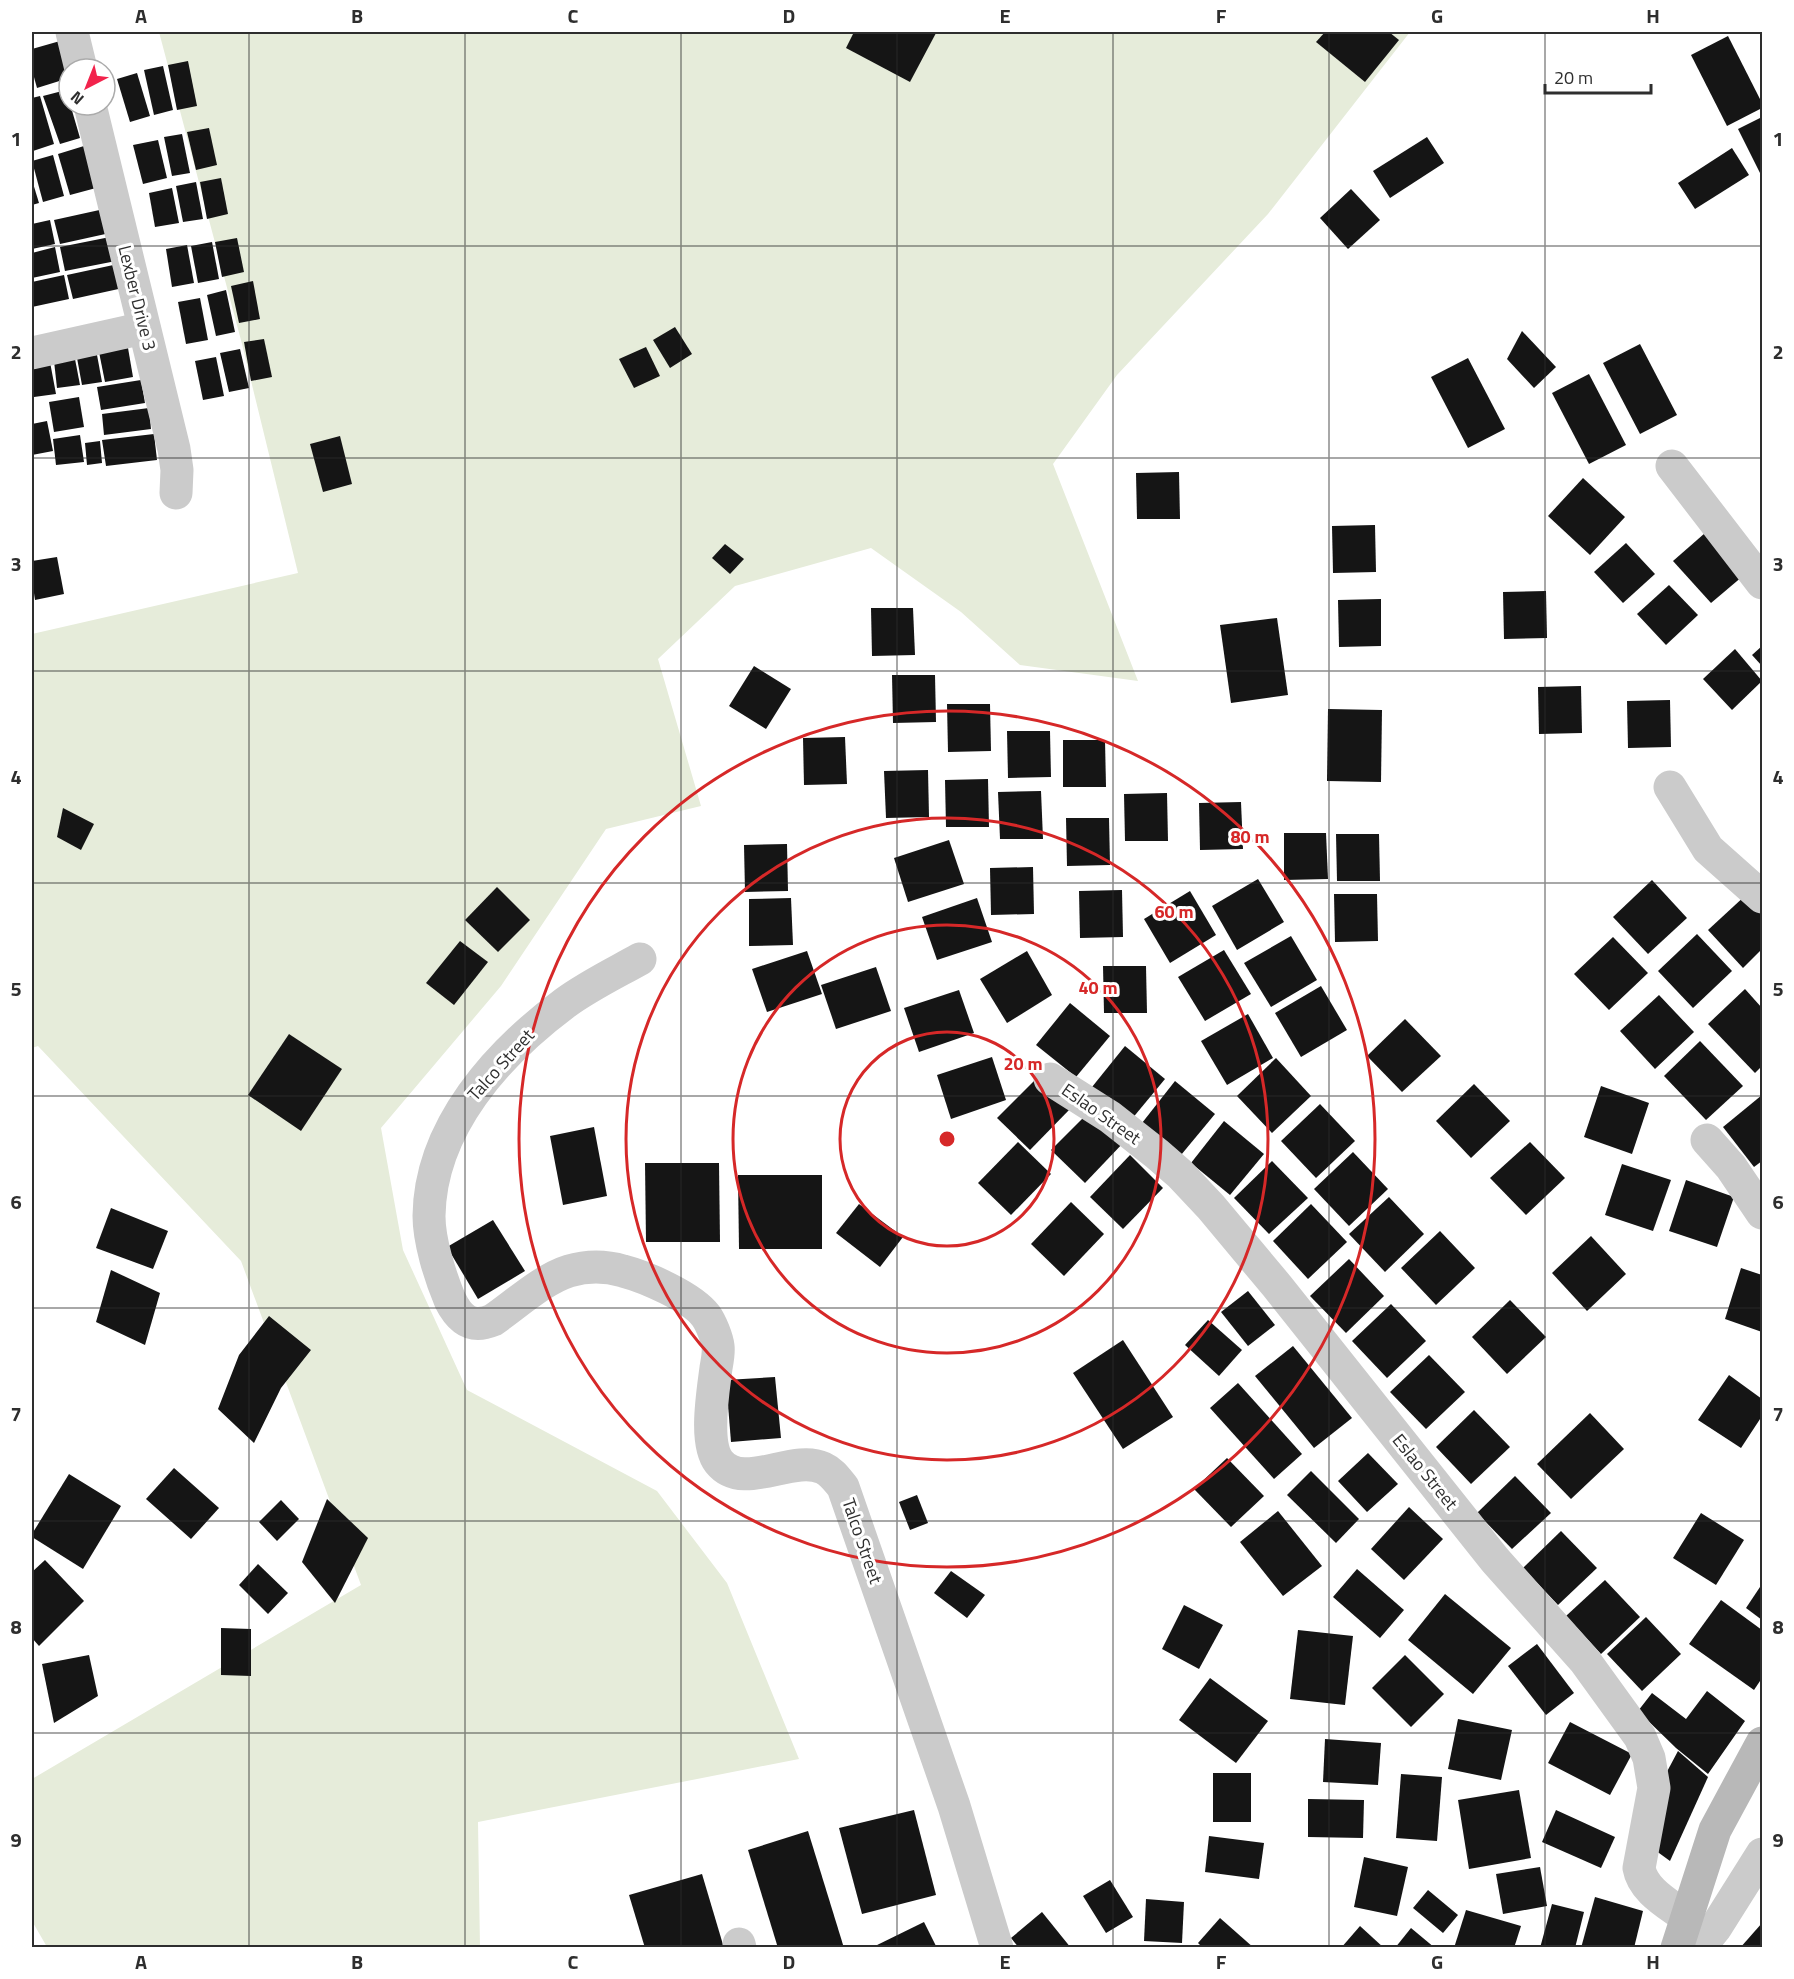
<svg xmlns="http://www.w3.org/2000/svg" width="1794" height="1979" viewBox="0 0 1794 1979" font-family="'Titillium Web',sans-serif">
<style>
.green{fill:#e6ecda}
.building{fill:#151515}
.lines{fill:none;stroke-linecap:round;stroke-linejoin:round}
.street{stroke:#cbcbcb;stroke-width:33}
.secondary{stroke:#b8b8b8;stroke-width:33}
.grid{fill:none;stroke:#2e2e2e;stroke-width:1.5;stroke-opacity:0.55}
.ring{fill:none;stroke:#d62828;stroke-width:3}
.labels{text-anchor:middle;stroke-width:6;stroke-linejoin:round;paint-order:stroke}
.street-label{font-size:18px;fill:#2e2e2e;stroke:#fff}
.centre{fill:#d62828;stroke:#fff;stroke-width:3}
.ring-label{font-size:18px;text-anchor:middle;font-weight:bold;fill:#d62828;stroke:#fff;stroke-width:6;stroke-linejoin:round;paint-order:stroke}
.neatline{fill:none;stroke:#2e2e2e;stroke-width:2}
.grid-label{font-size:20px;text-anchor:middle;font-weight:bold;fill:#2e2e2e}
</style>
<rect width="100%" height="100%" fill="#fff"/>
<path class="green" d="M159,32H1410L1268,214L1117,375L1053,464L1138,681L1020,665L961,612L871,548L735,586L658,659L701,806L606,829L501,986L381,1128L403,1250L467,1390L657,1491L727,1583L799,1759L478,1822L480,1948L47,1947L32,1921V1779L361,1585L241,1261L38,1046L32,1048V634L298,573L242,344Z"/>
<g class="building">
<path d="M854,32H933L936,33L910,82L846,48Z"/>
<path d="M1325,32H1389L1399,40L1365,82L1316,42Z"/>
<path d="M1728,36L1762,103V108L1727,126L1691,55Z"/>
<path d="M60,41L69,78L37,88L32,70V49Z"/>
<path d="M188,61L197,106L177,110L168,65Z"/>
<path d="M163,66L173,110L154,115L144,70Z"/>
<path d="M137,73L150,116L130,122L117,79Z"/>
<path d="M66,90L80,138L60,144L43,96Z"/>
<path d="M40,96L54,144L33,151L32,98Z"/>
<path d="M1762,117V177L1738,129Z"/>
<path d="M209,128L217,165L196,170L187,132Z"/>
<path d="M182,134L190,173L172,176L164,137Z"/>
<path d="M1427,137L1444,163L1390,198L1373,171Z"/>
<path d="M158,140L167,178L143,184L133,145Z"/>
<path d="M84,146L96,188L70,195L58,154Z"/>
<path d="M1732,148L1749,175L1695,209L1678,183Z"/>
<path d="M53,155L64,196L43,202L32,161Z"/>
<path d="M221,178L228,214L207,219L200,182Z"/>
<path d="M32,180L39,203L32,205Z"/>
<path d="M196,182L203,219L183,222L176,186Z"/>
<path d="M172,188L179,223L155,227L149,193Z"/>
<path d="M1351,189L1380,220L1348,249L1320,218Z"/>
<path d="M104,209L110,233L60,244L54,220Z"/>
<path d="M50,220L55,244L32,249V224Z"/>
<path d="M110,237L116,261L65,271L60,247Z"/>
<path d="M237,238L244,272L222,277L215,242Z"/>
<path d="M212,242L219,279L198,283L191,246Z"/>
<path d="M187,245L194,283L172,287L166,249Z"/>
<path d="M55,247L60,272L32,278V253Z"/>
<path d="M118,264L123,288L73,299L67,275Z"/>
<path d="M64,275L69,299L32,307V282Z"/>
<path d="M253,281L260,319L239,323L231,286Z"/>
<path d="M226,290L235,332L216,336L207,295Z"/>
<path d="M200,298L208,340L186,344L178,302Z"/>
<path d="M675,327L692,354L670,368L653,340Z"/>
<path d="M1522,331L1556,367L1534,388L1507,359Z"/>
<path d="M264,339L272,377L251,381L244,342Z"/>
<path d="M1640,344L1677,415L1640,434L1603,363Z"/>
<path d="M646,347L660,376L634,388L619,359Z"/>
<path d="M128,348L133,377L105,382L99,352Z"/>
<path d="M240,349L249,388L229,392L220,353Z"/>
<path d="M97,355L102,382L82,385L77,358Z"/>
<path d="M216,357L224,396L203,400L195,361Z"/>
<path d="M1468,358L1505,429L1468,448L1431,377Z"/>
<path d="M75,359L80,385L57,388L54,361Z"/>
<path d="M50,362L56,394L34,397L32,366Z"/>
<path d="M1589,374L1626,445L1589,464L1552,393Z"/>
<path d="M141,380L145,403L101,410L97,387Z"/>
<path d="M79,397L84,427L54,432L49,402Z"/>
<path d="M149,408L151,429L104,435L102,414Z"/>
<path d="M47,421L53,451L32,455V424Z"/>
<path d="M154,434L157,460L106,466L102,440Z"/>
<path d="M80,435L84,462L56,465L53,439Z"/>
<path d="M340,436L352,484L323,492L310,444Z"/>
<path d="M100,441L102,463L87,465L85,443Z"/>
<path d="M1179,472L1180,519H1137L1136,473Z"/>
<path d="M1583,478L1625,517L1590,555L1548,516Z"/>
<path d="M1375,525L1376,572L1333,573L1332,526Z"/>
<path d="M1705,533L1743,576L1711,603L1673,561Z"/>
<path d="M1626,543L1655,574L1623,603L1594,572Z"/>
<path d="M725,544L744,559L730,574L712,558Z"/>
<path d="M57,557L64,594L35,600L32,580V561Z"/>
<path d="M1669,585L1698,615L1666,645L1637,614Z"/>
<path d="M1546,591L1547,638L1504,639L1503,592Z"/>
<path d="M1381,599V646L1339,647L1338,600Z"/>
<path d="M871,608H913L915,655L872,656Z"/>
<path d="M1277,618L1288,695L1231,703L1220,625Z"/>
<path d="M1762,646V666L1752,655Z"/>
<path d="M1735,649L1762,681L1732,710L1703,679Z"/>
<path d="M754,666L791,689L766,729L729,706Z"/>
<path d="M892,675H935L936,722L893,723Z"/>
<path d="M1581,686L1582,733L1539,734L1538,687Z"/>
<path d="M1670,700L1671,747L1628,748L1627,701Z"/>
<path d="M947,704H990L991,751L948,752Z"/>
<path d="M1328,709L1382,710L1381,782L1327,781Z"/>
<path d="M1007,731H1050L1051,777L1008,778Z"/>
<path d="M845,737L847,784L804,785L803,738Z"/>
<path d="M1063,740H1105L1106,787H1063Z"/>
<path d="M928,770L929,817L886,818L884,771Z"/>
<path d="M988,779L989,827H946L945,780Z"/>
<path d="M1041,791L1043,839H1000L998,792Z"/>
<path d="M1167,793L1168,841H1125L1124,794Z"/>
<path d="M1241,802L1243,849L1200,850L1199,803Z"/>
<path d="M63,808L94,824L81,850L57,837Z"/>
<path d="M1066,818H1109L1110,865L1067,866Z"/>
<path d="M1284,833H1326L1328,879L1284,880Z"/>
<path d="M1336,834H1379L1380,881H1337Z"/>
<path d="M949,840L964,884L908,902L894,858Z"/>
<path d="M787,844L788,891L745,892L744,845Z"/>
<path d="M1033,867L1034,914L991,915L990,868Z"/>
<path d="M1258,879L1284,922L1237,950L1212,906Z"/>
<path d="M1652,880L1687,918L1648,954L1613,917Z"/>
<path d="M497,887L530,920L498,952L465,920Z"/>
<path d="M1122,890L1123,937L1080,938L1079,891Z"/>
<path d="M1190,891L1216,935L1170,963L1144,919Z"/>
<path d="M1334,894H1377L1378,941L1335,942Z"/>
<path d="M1747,894L1762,911V949L1743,968L1708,930Z"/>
<path d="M791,898L793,945L749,946V899Z"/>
<path d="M977,898L992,942L937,960L922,917Z"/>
<path d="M1697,934L1732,971L1693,1008L1658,971Z"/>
<path d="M1291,936L1317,980L1271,1007L1244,963Z"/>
<path d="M1613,937L1648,973L1609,1010L1574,974Z"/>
<path d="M460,941L488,962L454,1005L426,983Z"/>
<path d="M1224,950L1251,994L1205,1021L1178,977Z"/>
<path d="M807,951L822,994L767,1012L752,969Z"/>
<path d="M1027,951L1052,995L1007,1023L980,979Z"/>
<path d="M1103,966H1146L1147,1013H1104Z"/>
<path d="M876,967L891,1011L836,1029L821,985Z"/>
<path d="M1321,986L1347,1030L1301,1057L1275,1013Z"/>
<path d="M1745,989L1762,1008V1066L1755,1073L1708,1024Z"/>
<path d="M959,990L974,1033L919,1052L904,1008Z"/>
<path d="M1659,995L1694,1032L1655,1069L1620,1031Z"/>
<path d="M1070,1003L1110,1036L1076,1077L1036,1045Z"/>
<path d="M1248,1014L1273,1058L1227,1085L1201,1041Z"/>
<path d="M1405,1019L1441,1056L1402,1092L1367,1056Z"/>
<path d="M289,1034L342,1069L301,1131L248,1095Z"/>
<path d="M1700,1041L1743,1086L1706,1120L1664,1076Z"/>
<path d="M1125,1046L1165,1079L1131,1120L1092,1087Z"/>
<path d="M992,1057L1006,1100L951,1119L937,1075Z"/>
<path d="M1276,1058L1311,1096L1272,1133L1237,1096Z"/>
<path d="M1038,1077L1070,1109L1030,1150L997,1118Z"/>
<path d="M1175,1081L1215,1114L1181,1155L1142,1123Z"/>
<path d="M1474,1084L1510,1121L1471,1158L1436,1121Z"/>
<path d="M1601,1086L1649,1103L1632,1154L1584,1137Z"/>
<path d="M1762,1095V1161L1754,1167L1723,1127Z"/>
<path d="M1320,1104L1355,1141L1316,1178L1281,1141Z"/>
<path d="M1092,1109L1125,1141L1085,1183L1051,1150Z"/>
<path d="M1224,1121L1264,1154L1230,1195L1191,1163Z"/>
<path d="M594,1127L607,1196L563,1205L550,1136Z"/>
<path d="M1018,1142L1051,1174L1011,1215L978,1183Z"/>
<path d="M1530,1142L1565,1178L1526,1215L1490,1178Z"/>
<path d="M1353,1152L1388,1189L1349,1226L1314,1189Z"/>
<path d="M1130,1155L1163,1188L1123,1229L1090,1197Z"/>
<path d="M1272,1161L1308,1198L1269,1234L1234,1198Z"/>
<path d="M645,1163H719L720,1242H646Z"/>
<path d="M1622,1164L1671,1180L1653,1231L1605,1215Z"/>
<path d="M738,1175H822V1249H739Z"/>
<path d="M1686,1180L1734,1197L1717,1247L1669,1231Z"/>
<path d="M1389,1197L1424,1234L1385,1272L1349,1234Z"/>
<path d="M1071,1202L1104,1234L1064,1276L1031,1244Z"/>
<path d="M859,1204L903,1237L880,1267L836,1233Z"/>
<path d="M1311,1204L1347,1242L1308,1279L1273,1241Z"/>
<path d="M111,1208L168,1231L153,1269L96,1248Z"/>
<path d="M493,1220L525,1271L478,1299L447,1247Z"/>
<path d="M1440,1231L1475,1268L1436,1305L1401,1268Z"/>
<path d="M1591,1236L1626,1274L1587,1311L1552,1273Z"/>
<path d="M1349,1259L1384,1296L1346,1333L1310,1296Z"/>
<path d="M1741,1268L1762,1275V1332L1725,1319Z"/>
<path d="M111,1270L160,1293L145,1345L96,1322Z"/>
<path d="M1248,1291L1275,1325L1248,1346L1221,1312Z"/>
<path d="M1510,1300L1546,1337L1507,1374L1472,1337Z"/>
<path d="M1391,1304L1426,1341L1387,1378L1352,1341Z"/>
<path d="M269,1316L311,1350L281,1388L254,1443L218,1409L239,1355Z"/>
<path d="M1208,1320L1242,1350L1219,1376L1185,1345Z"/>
<path d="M1123,1340L1173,1417L1123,1449L1073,1373Z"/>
<path d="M1293,1346L1352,1418L1314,1448L1255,1376Z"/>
<path d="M1429,1355L1465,1392L1426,1429L1390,1392Z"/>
<path d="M1729,1375L1762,1399V1416L1741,1448L1698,1420Z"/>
<path d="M775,1377L781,1438L731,1442L726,1380Z"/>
<path d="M1238,1383L1302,1454L1274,1479L1210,1408Z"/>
<path d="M1474,1410L1510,1447L1471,1484L1436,1447Z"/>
<path d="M1590,1413L1624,1449L1571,1499L1537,1464Z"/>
<path d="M1368,1453L1398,1484L1367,1512L1338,1481Z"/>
<path d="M1227,1458L1264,1496L1231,1527L1194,1489Z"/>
<path d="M174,1468L219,1508L191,1539L146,1499Z"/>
<path d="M1311,1471L1359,1519L1336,1543L1287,1495Z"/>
<path d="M69,1474L121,1506L83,1569L32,1537V1534Z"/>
<path d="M1515,1476L1551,1513L1512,1549L1477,1513Z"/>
<path d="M917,1495L928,1523L910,1530L899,1502Z"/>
<path d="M327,1499L368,1538L335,1603L302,1562Z"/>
<path d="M281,1500L299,1519L277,1541L259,1522Z"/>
<path d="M1409,1507L1443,1539L1404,1580L1371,1549Z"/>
<path d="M1278,1511L1322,1566L1283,1596L1240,1542Z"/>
<path d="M1701,1513L1744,1540L1716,1585L1673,1558Z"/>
<path d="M1561,1531L1597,1568L1558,1605L1523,1568Z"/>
<path d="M45,1560L84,1601L39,1646L32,1638V1572Z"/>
<path d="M258,1564L288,1593L268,1614L239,1585Z"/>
<path d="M1357,1569L1404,1610L1380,1638L1333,1597Z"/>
<path d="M951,1571L985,1595L967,1618L934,1593Z"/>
<path d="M1605,1580L1640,1617L1601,1654L1566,1616Z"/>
<path d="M1762,1584V1620L1746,1608Z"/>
<path d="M1445,1594L1511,1648L1473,1694L1408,1640Z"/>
<path d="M1721,1600L1762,1630V1678L1754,1690L1689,1644Z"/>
<path d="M1184,1605L1223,1625L1199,1669L1162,1649Z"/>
<path d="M1646,1617L1681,1654L1642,1691L1607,1654Z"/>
<path d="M221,1628L251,1629V1676L221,1675Z"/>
<path d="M1298,1630L1353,1636L1345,1705L1290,1699Z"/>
<path d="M1537,1644L1574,1693L1546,1715L1508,1666Z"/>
<path d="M89,1655L98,1696L54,1723L42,1664Z"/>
<path d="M1405,1655L1444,1694L1411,1727L1372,1688Z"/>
<path d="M1210,1678L1268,1721L1236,1763L1179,1720Z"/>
<path d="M1707,1691L1745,1721L1708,1774L1676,1748L1638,1711L1652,1693L1686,1719Z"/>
<path d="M1458,1719L1512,1730L1501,1780L1448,1769Z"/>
<path d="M1570,1722L1632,1754L1610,1795L1548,1763Z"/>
<path d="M1325,1739L1381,1743L1378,1785L1323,1782Z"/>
<path d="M1678,1751L1708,1777L1670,1861L1648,1845L1662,1781Z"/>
<rect x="1213" y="1773" width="38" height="49"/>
<path d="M1401,1774L1442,1777L1437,1841L1396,1838Z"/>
<path d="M1519,1790L1531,1858L1469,1869L1458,1800Z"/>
<path d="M1308,1799L1364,1800L1363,1838L1308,1837Z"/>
<path d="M914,1810L936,1895L862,1914L839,1828Z"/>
<path d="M1556,1810L1615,1837L1601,1868L1542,1842Z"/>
<path d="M808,1831L844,1948H778L748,1850Z"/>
<path d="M1209,1836L1264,1843L1259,1879L1205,1872Z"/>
<path d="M1364,1857L1408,1867L1397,1916L1354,1907Z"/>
<path d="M1540,1867L1547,1906L1503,1914L1496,1874Z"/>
<path d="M702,1874L724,1948H645L629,1895Z"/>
<path d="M1110,1880L1133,1917L1106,1933L1083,1896Z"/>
<path d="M1428,1890L1458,1915L1443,1933L1413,1908Z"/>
<path d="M1595,1897L1643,1911L1634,1948H1581Z"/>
<path d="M1146,1899L1184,1902L1182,1943L1144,1941Z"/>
<path d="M1552,1904L1584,1912L1575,1948H1540Z"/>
<path d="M1466,1910L1521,1926L1514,1948H1454Z"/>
<path d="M1042,1912L1071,1948H1019L1011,1938Z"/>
<path d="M1220,1918L1254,1948H1203L1198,1943Z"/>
<path d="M924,1922L937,1948H871Z"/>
<path d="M1762,1923V1948H1740Z"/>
<path d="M1360,1926L1384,1948H1341Z"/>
<path d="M1411,1928L1435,1948H1395Z"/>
</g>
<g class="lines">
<g class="street">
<path d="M72,32L81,69"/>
<path d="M90,105L174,449L177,470L176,493"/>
<path d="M32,353L144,328"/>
<path d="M1672,466L1762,583"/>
<path d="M1670,787L1708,849L1762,897"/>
<path d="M640,959C615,973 588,986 565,1003C498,1053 430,1127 429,1216C429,1241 440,1276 450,1300C460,1320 471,1329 493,1320C515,1305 543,1279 569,1271C586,1266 606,1266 623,1271C646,1277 692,1297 706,1316C711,1323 717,1338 718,1346C719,1353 717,1362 716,1368C713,1392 704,1443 719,1462C743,1492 792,1454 823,1468C832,1472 837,1480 843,1487L954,1806L997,1948"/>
<path d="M1050,1079L1110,1117L1157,1154L1180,1174L1211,1207L1277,1286L1495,1560L1585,1661L1640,1737L1649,1758L1654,1788L1639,1868C1643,1891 1669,1904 1687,1918"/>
<path d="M1707,1140L1731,1167L1762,1213"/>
<path d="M739,1944L740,1948"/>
<path d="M1699,1948L1716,1927L1762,1854"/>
</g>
<path class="secondary" d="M1677,1948L1715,1830L1762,1743"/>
</g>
<path class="grid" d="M249,32V1948M465,32V1948M681,32V1948M897,32V1948M1113,32V1948M1329,32V1948M1545,32V1948M32,246H1762M32,458H1762M32,671H1762M32,883H1762M32,1096H1762M32,1308H1762M32,1521H1762M32,1733H1762"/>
<g class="ring">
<circle cx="947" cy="1139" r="107"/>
<circle cx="947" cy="1139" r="214"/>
<circle cx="947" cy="1139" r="321"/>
<circle cx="947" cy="1139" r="428"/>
</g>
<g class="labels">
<g class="street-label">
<text transform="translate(137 298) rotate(76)" y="6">Lexber Drive 3</text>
<text transform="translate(501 1065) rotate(-48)" y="6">Talco Street</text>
<text transform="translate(1101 1114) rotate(35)" y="6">Eslao Street</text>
<text transform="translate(1425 1472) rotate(51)" y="6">Eslao Street</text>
<text transform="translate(862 1541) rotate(71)" y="6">Talco Street</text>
</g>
</g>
<circle cx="947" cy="1139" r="9" class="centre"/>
<g class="ring-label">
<text x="1250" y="843">80 m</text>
<text x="1174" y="918">60 m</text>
<text x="1098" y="994">40 m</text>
<text x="1023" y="1070">20 m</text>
</g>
<rect width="1794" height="1979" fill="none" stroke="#ffffff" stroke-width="66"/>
<g transform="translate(87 87) rotate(222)"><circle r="28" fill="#ffffff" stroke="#ababab" stroke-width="1.5"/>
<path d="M0-4.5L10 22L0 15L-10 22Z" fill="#f2234c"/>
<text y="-9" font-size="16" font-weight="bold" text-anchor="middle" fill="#2e2e2e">N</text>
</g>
<path d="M1545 84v9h106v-9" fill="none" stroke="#2e2e2e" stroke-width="3"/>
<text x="1554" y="84" font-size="18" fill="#2e2e2e" stroke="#ffffff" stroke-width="4.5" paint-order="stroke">20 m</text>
<rect x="33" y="33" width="1728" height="1913" class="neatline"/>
<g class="grid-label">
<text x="141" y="23">A</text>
<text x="357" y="23">B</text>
<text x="573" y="23">C</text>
<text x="789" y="23">D</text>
<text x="1005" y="23">E</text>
<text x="1221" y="23">F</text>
<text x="1437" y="23">G</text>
<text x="1653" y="23">H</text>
<text x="16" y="146">1</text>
<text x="1778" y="146">1</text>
<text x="16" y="359">2</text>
<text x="1778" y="359">2</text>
<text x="16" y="571">3</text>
<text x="1778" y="571">3</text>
<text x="16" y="784">4</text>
<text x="1778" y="784">4</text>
<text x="16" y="996">5</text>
<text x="1778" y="996">5</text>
<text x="16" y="1209">6</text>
<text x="1778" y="1209">6</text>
<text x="16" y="1421">7</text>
<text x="1778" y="1421">7</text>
<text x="16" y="1634">8</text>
<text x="1778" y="1634">8</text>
<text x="16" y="1847">9</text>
<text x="1778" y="1847">9</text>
<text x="141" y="1969">A</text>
<text x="357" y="1969">B</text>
<text x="573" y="1969">C</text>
<text x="789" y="1969">D</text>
<text x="1005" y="1969">E</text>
<text x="1221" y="1969">F</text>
<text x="1437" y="1969">G</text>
<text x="1653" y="1969">H</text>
</g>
</svg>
